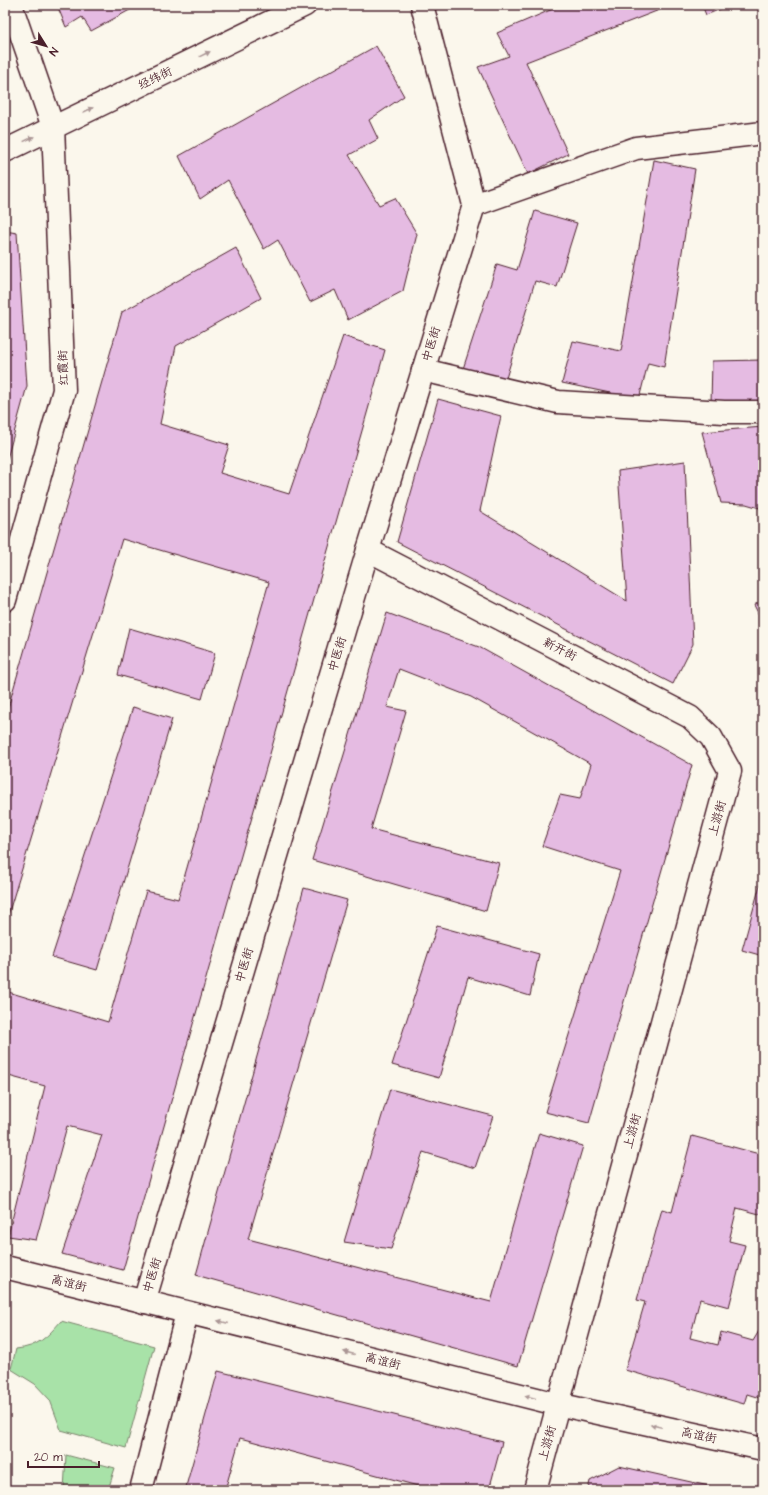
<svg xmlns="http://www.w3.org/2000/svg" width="768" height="1495" viewBox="0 0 768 1495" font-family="'Architects Daughter','LXGW WenKai TC',sans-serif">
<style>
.green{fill:#a8e2a8;stroke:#79806a}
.building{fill:#e5bbe2;stroke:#4a1f2b}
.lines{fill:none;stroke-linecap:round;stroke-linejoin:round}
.minor-casing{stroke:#4a1f2b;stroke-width:25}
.major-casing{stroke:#4a1f2b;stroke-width:25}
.minor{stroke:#fbf7ec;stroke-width:22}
.major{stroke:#fbf7ec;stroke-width:22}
.oneway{fill:#ab9695}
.labels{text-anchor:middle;stroke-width:3;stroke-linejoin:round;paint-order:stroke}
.street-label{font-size:12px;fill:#4a1f2b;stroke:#fbf7ec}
</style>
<rect width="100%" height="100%" fill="#fbf7ec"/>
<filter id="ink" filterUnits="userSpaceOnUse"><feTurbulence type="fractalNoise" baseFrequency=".025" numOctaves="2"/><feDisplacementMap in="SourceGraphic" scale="8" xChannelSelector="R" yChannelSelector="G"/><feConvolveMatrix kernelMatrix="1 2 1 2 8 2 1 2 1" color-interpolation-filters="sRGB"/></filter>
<g filter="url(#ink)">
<g class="green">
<path d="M61,1321L154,1346L126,1448L61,1430L50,1400L35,1384L11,1369L16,1349C38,1347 47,1337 61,1321Z"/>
<path d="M66,1455L115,1468L108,1490H64Z"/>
</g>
<g class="building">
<path d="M57,5H139L91,31L82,17L66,27Z"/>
<path d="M562,5H672L526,62L568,154L528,174L478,67L509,56L497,33Z"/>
<path d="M702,5H730L706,15Z"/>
<path d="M376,46L404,96L369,120L378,139L349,155L379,205L395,198L417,234L403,291L348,320L335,290L310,302L278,240L264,249L228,180L200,199L179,156Z"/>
<path d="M654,160L695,169L664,367L648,363L639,399L562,383L573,341L621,351Z"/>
<path d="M535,211L577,223L557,287L535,281L504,385L462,372L497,264L517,270Z"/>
<path d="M5,231L17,233L27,386L5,466Z"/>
<path d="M236,248L261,298L176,346L160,424L229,445L220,473L289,494L343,336L385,350L123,1270L62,1254L102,1135L67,1126L36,1240L8,1236L45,1086L5,1075V991L108,1022L146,891L178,899L269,582L122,539L5,925V718L122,312Z"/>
<path d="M763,360V401L711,403L712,361Z"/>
<path d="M438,399L501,416L480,511L627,601L618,471L685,461L693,644L673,684L397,542Z"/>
<path d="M763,427V509L746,504L721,503L702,432Z"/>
<path d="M763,600V623L754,605Z"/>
<path d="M387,613L479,647L692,765L589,1123L545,1112L620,871L542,846L560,795L580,799L591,764L471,697L399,669L387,707L406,711L371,829L499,863L486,911L312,860Z"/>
<path d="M129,628L215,653L202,699L118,675Z"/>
<path d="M133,707L172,719L97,970L52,957Z"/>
<path d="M763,874V956L742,950Z"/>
<path d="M304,888L347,900L248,1239L491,1302L539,1133L583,1146L518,1366L196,1275Z"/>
<path d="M437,926L539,954L530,996L468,977L439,1078L392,1065Z"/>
<path d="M390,1089L493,1116L475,1168L423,1152L391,1249L344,1242Z"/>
<path d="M692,1136L763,1155V1215L737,1208L729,1241L745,1245L729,1307L700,1299L690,1338L718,1345L721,1332L753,1341L759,1331L763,1332V1399L747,1394L744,1404L625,1370L645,1302L637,1300L662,1209L672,1212Z"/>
<path d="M218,1371L502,1442L489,1490H428L429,1489L240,1438L225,1490H185Z"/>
<path d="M619,1466L727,1490H588L590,1481Z"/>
</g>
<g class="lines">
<defs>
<g id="minor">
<path d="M474,205L636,148L763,133"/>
<path d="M423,370L558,402L724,412H763"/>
<path d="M368,550L690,717L711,737L730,771L535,1490"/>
<path d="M5,1267L557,1404L763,1449"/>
<path d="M144,1302L368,550L474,205L422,5"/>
<path d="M141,1490L187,1313"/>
</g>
<g id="major">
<path d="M5,151L305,5"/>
<path d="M5,600L64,390L53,127L11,5"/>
</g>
</defs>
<use href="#minor" class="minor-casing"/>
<use href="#major" class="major-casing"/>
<use href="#minor" class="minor"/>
<use href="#major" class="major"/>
</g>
<defs><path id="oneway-solid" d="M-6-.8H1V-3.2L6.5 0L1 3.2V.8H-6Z"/></defs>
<g class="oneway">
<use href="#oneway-solid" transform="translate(205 54) rotate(-26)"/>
<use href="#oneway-solid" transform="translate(88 110) rotate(-26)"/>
<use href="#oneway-solid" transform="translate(29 139) rotate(-26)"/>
<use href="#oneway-solid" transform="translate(223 1322) rotate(-166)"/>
<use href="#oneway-solid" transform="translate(349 1353) rotate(-166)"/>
<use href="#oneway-solid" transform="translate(530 1397) rotate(-166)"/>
<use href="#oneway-solid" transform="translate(656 1426) rotate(-168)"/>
</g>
</g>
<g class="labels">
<g class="street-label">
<text transform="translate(155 78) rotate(-26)" y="4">经纬街</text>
<text transform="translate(431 344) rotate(-73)" y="4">中医街</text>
<text transform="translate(63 368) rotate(-92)" y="4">红霞街</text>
<text transform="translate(560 649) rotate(27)" y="4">新开街</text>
<text transform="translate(337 654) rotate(-73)" y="4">中医街</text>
<text transform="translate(717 818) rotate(-75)" y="4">上游街</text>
<text transform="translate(244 965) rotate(-73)" y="4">中医街</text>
<text transform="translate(632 1131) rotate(-75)" y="4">上游街</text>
<text transform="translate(152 1275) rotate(-73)" y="4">中医街</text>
<text transform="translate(69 1283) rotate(14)" y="4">高谊街</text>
<text transform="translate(383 1361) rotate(14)" y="4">高谊街</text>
<text transform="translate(699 1435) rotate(12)" y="4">高谊街</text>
<text transform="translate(547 1443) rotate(-75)" y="4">上游街</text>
</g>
</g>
<rect width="768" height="1495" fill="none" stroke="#fbf7ec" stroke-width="20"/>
<rect x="10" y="10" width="748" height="1475" fill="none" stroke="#4a1f2b" stroke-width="1.5" filter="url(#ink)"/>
<g transform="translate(46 46) rotate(127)" stroke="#fbf7ec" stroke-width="3" paint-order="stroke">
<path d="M0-3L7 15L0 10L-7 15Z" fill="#4a1f2b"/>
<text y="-6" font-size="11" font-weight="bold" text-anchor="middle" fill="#4a1f2b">N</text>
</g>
<path d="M28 1461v6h71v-6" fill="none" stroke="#4a1f2b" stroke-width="2"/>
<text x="34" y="1461" font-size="12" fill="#4a1f2b" stroke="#fbf7ec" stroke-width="3" paint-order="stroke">20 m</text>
</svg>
